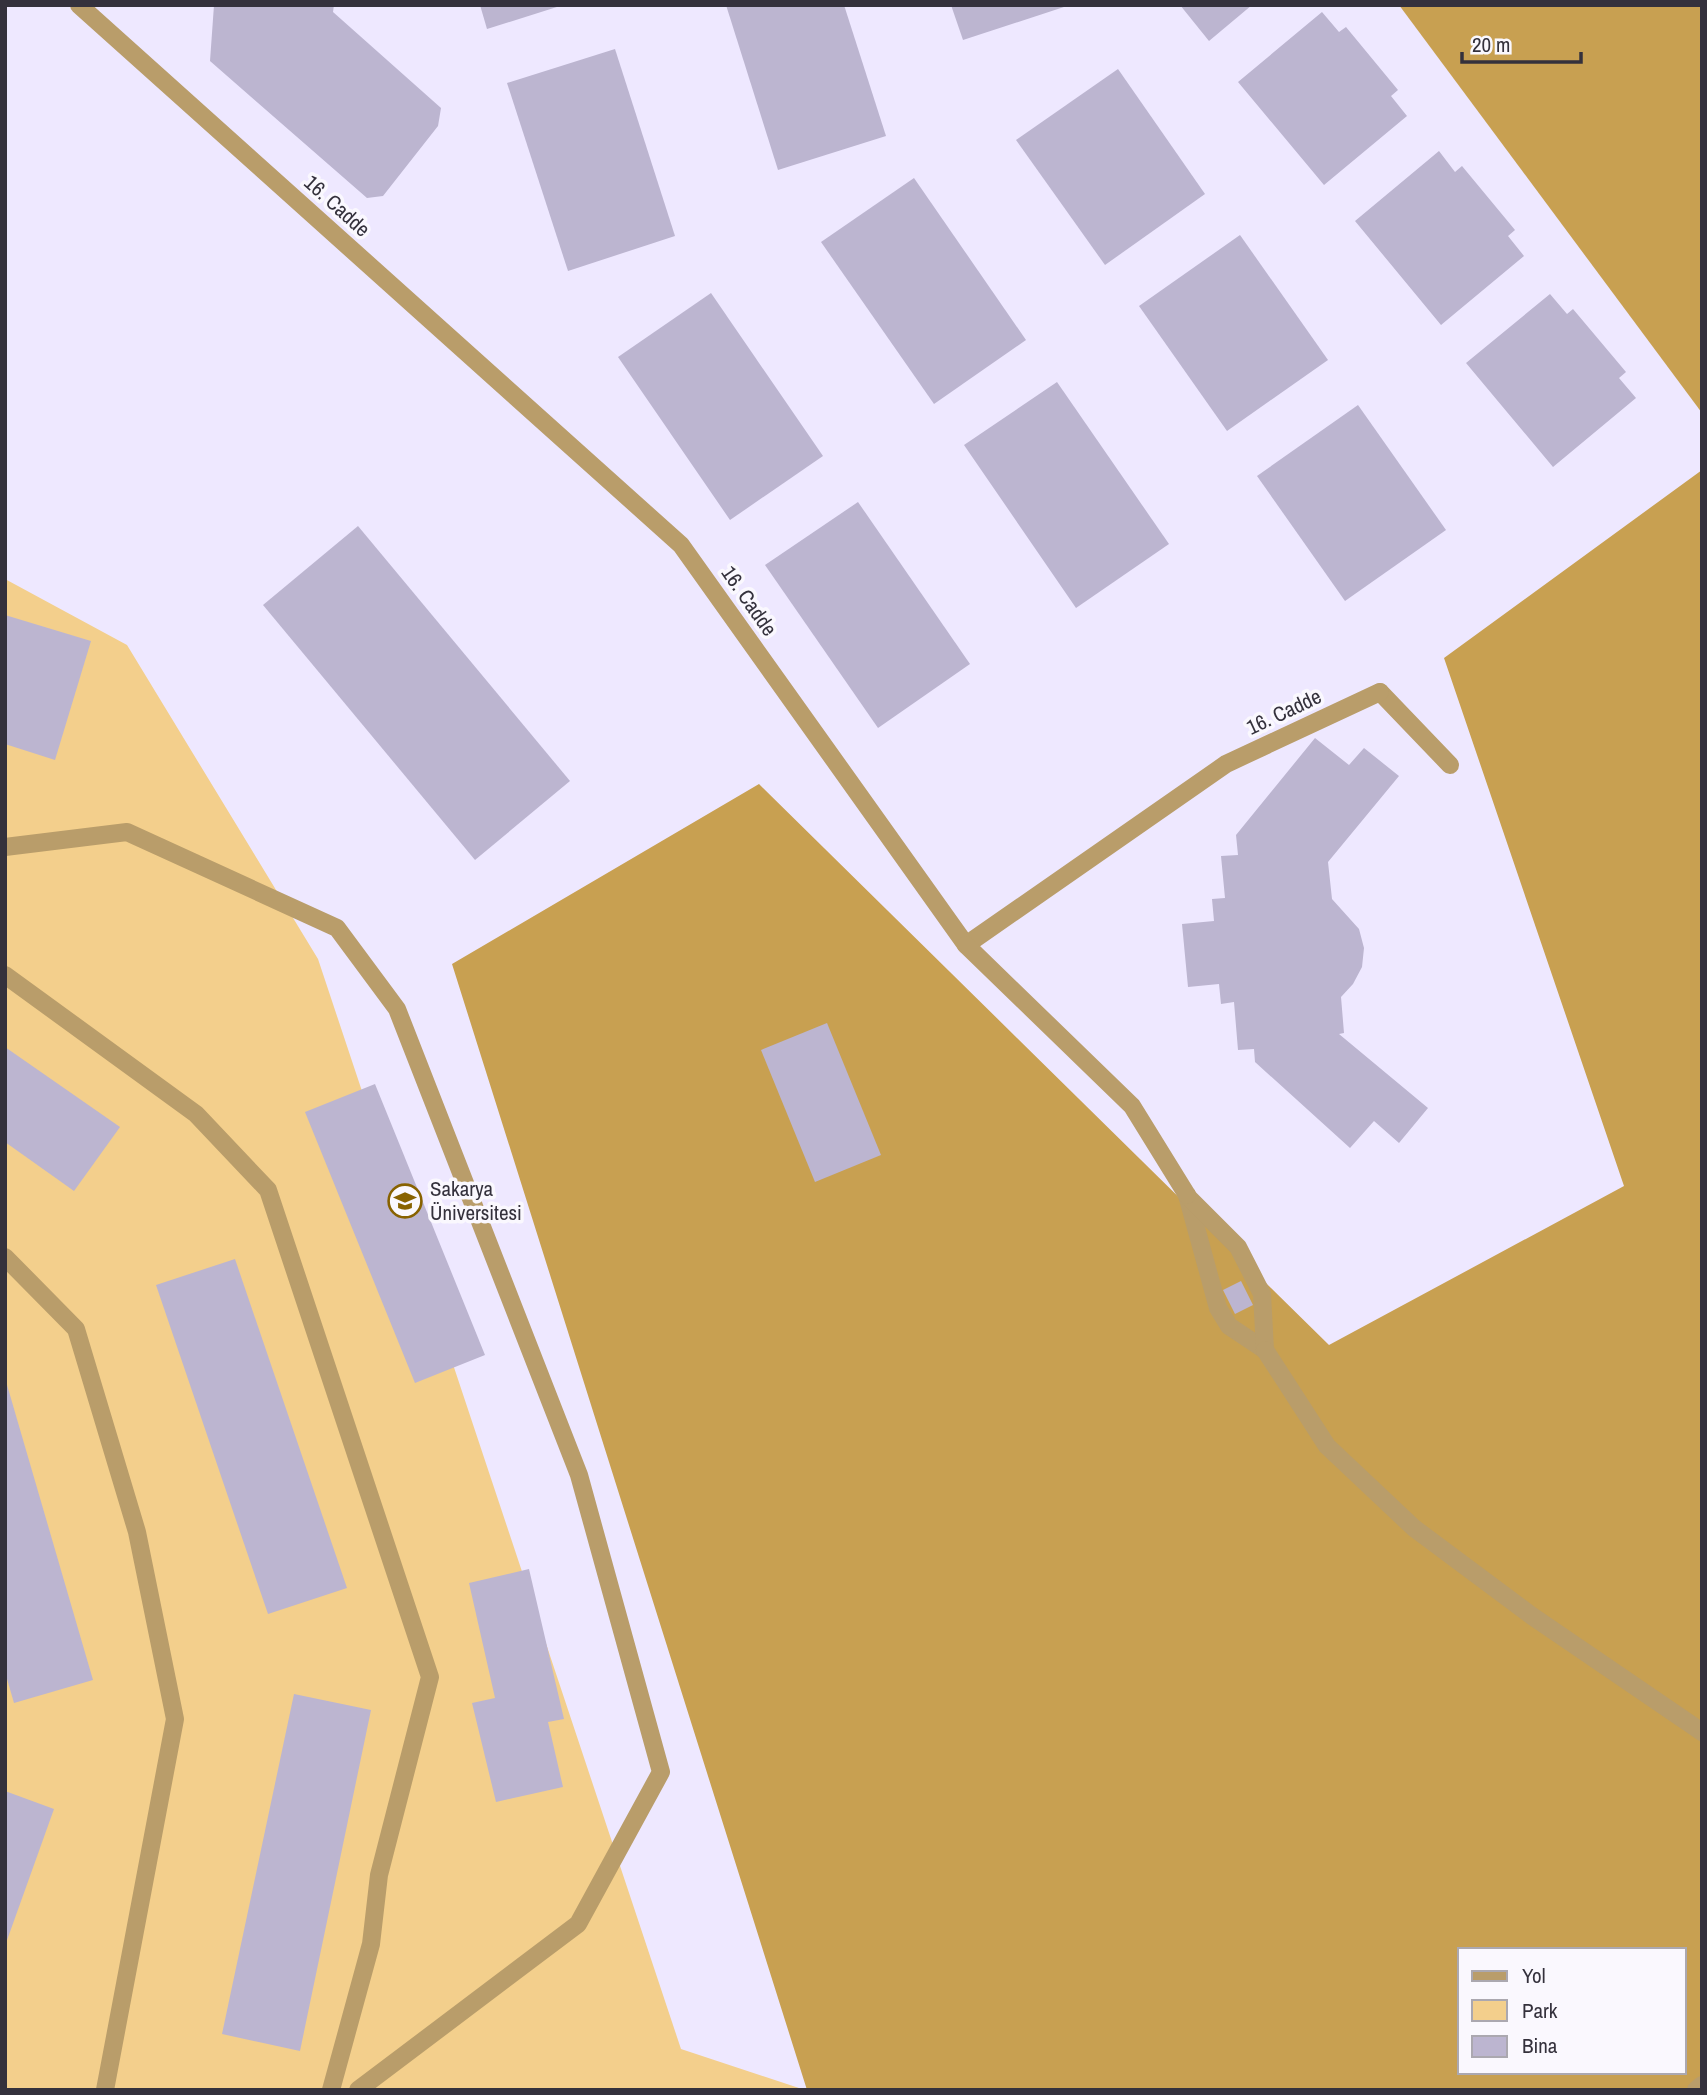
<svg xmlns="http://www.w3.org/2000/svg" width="1707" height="2095" viewBox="0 0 1707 2095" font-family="'Archivo Narrow',sans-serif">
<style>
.green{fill:#f3cf8c}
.forest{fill:#c8a051;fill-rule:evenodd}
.building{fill:#bcb5d0}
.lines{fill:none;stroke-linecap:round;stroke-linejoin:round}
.service{stroke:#b99d6a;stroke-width:18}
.minor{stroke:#b99d6a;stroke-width:18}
.labels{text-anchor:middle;stroke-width:7;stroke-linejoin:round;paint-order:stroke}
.street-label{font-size:21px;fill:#34313c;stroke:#faf8fe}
.poi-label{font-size:21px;fill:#34313c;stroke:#faf8fe;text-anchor:start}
</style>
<rect width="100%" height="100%" fill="#eee8ff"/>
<path class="green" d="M5,579L127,645L318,959L681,2049L805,2090H5Z"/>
<g class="forest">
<path d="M1399,5H1702V413Z"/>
<path d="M1702,470V2090H807L452,964L759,784L1329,1345L1624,1186L1444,658ZM1460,1950H1684V2072H1460Z"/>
</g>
<g class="building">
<path d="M214,5H334L333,12L441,108L438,126L383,196L367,198L210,61Z"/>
<path d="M480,5H560V6L487,29Z"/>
<path d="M726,5H844L886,136L778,170Z"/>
<path d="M951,5H1066L1067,6L963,40Z"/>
<path d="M1180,5H1252L1209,41Z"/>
<path d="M1322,12L1339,32L1346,27L1398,90L1391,96L1407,116L1324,185L1238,82Z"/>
<path d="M615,49L675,236L568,271L507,83Z"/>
<path d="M1118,69L1205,194L1105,265L1016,140Z"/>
<path d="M1439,151L1455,172L1462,166L1515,230L1508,236L1524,256L1441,325L1355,221Z"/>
<path d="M914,178L1026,340L934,404L821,242Z"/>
<path d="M1240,235L1328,360L1227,431L1139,306Z"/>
<path d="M711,293L823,456L730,520L618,357Z"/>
<path d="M1550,294L1567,314L1573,309L1626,372L1619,378L1636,398L1553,467L1466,363Z"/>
<path d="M1057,382L1169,544L1076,608L964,445Z"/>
<path d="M1358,405L1446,530L1345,601L1257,476Z"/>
<path d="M858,502L970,664L878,728L765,565Z"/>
<path d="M358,526L570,781L475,860L263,605Z"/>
<path d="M5,615L91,641L55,760L5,744Z"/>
<path d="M1315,738L1349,765L1364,748L1399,776L1328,862L1332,899L1359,929L1364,948L1362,967L1353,984L1341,997L1344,1033L1339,1034L1428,1108L1399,1143L1374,1121L1350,1148L1255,1062L1254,1049L1238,1050L1234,1002L1221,1004L1219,984L1188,987L1182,924L1214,921L1212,899L1225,898L1221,856L1238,855L1236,835Z"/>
<path d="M827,1023L881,1155L815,1182L761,1050Z"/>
<path d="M5,1047L120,1127L74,1191L5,1142Z"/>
<path d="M375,1084L485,1355L415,1383L305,1112Z"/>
<path d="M235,1259L347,1588L268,1614L156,1285Z"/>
<path d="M1241,1281L1253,1305L1235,1314L1223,1290Z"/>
<path d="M5,1378L93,1680L14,1703L5,1672Z"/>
<path d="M529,1569L564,1719L548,1722L563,1787L496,1802L472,1703L495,1698L469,1583Z"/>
<path d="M294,1694L371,1710L300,2051L222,2034Z"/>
<path d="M5,1791L54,1809L6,1943H5Z"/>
</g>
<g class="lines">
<g class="service">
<path d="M1380,692L1450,765"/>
<path d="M1187,1195L1218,1308L1229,1326L1265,1350"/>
<path d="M1189,1198L1238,1247L1262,1294L1265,1350"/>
</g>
<g class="minor">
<path d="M79,5L681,545L966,945L1226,764L1380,692"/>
<path d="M5,847L127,832L337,928L397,1009L579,1475L661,1772L578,1924L358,2090"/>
<path d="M966,945L1132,1106L1187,1195"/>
<path d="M5,975L196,1114L268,1190L430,1677L379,1875L371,1944L331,2090"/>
<path d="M5,1257L76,1329L137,1532L175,1719L105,2090"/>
<path d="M1265,1350L1327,1446L1414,1528L1532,1616L1702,1732"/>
<path d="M1696,2090L1702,2085"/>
</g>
</g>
<defs>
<symbol id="university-ring" viewBox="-11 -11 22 22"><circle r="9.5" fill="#faf8fe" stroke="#886200" stroke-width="1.5"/><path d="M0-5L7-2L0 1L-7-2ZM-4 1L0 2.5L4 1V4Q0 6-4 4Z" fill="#886200"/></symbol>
</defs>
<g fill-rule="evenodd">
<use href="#university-ring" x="386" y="1182" width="38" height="38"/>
</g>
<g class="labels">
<g class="street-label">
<text transform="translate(337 206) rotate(42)" y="7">16. Cadde</text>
<text transform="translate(749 601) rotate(55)" y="7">16. Cadde</text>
<text transform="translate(1284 712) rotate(-25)" y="7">16. Cadde</text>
</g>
<g class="poi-label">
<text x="430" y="1196">Sakarya<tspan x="430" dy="24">Üniversitesi</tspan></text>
</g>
</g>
<rect width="1707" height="2095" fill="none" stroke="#34313c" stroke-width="14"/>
<rect x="1458" y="1948" width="228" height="126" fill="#faf8fe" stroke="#aba8b0" stroke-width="2"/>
<rect x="1472" y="1971" width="35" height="10" fill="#b99d6a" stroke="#aba8b0" stroke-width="2"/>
<text x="1522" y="1983" font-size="21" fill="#34313c">Yol</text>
<rect x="1472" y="2000" width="35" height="21" fill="#f3cf8c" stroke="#aba8b0" stroke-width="2"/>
<text x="1522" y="2018" font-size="21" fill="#34313c">Park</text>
<rect x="1472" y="2036" width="35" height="21" fill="#bcb5d0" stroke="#aba8b0" stroke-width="2"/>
<text x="1522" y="2053" font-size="21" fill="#34313c">Bina</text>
<path d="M1462 52v10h119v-10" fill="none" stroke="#34313c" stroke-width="3.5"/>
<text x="1472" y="52" font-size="21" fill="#34313c" stroke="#faf8fe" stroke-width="5" paint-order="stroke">20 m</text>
</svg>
